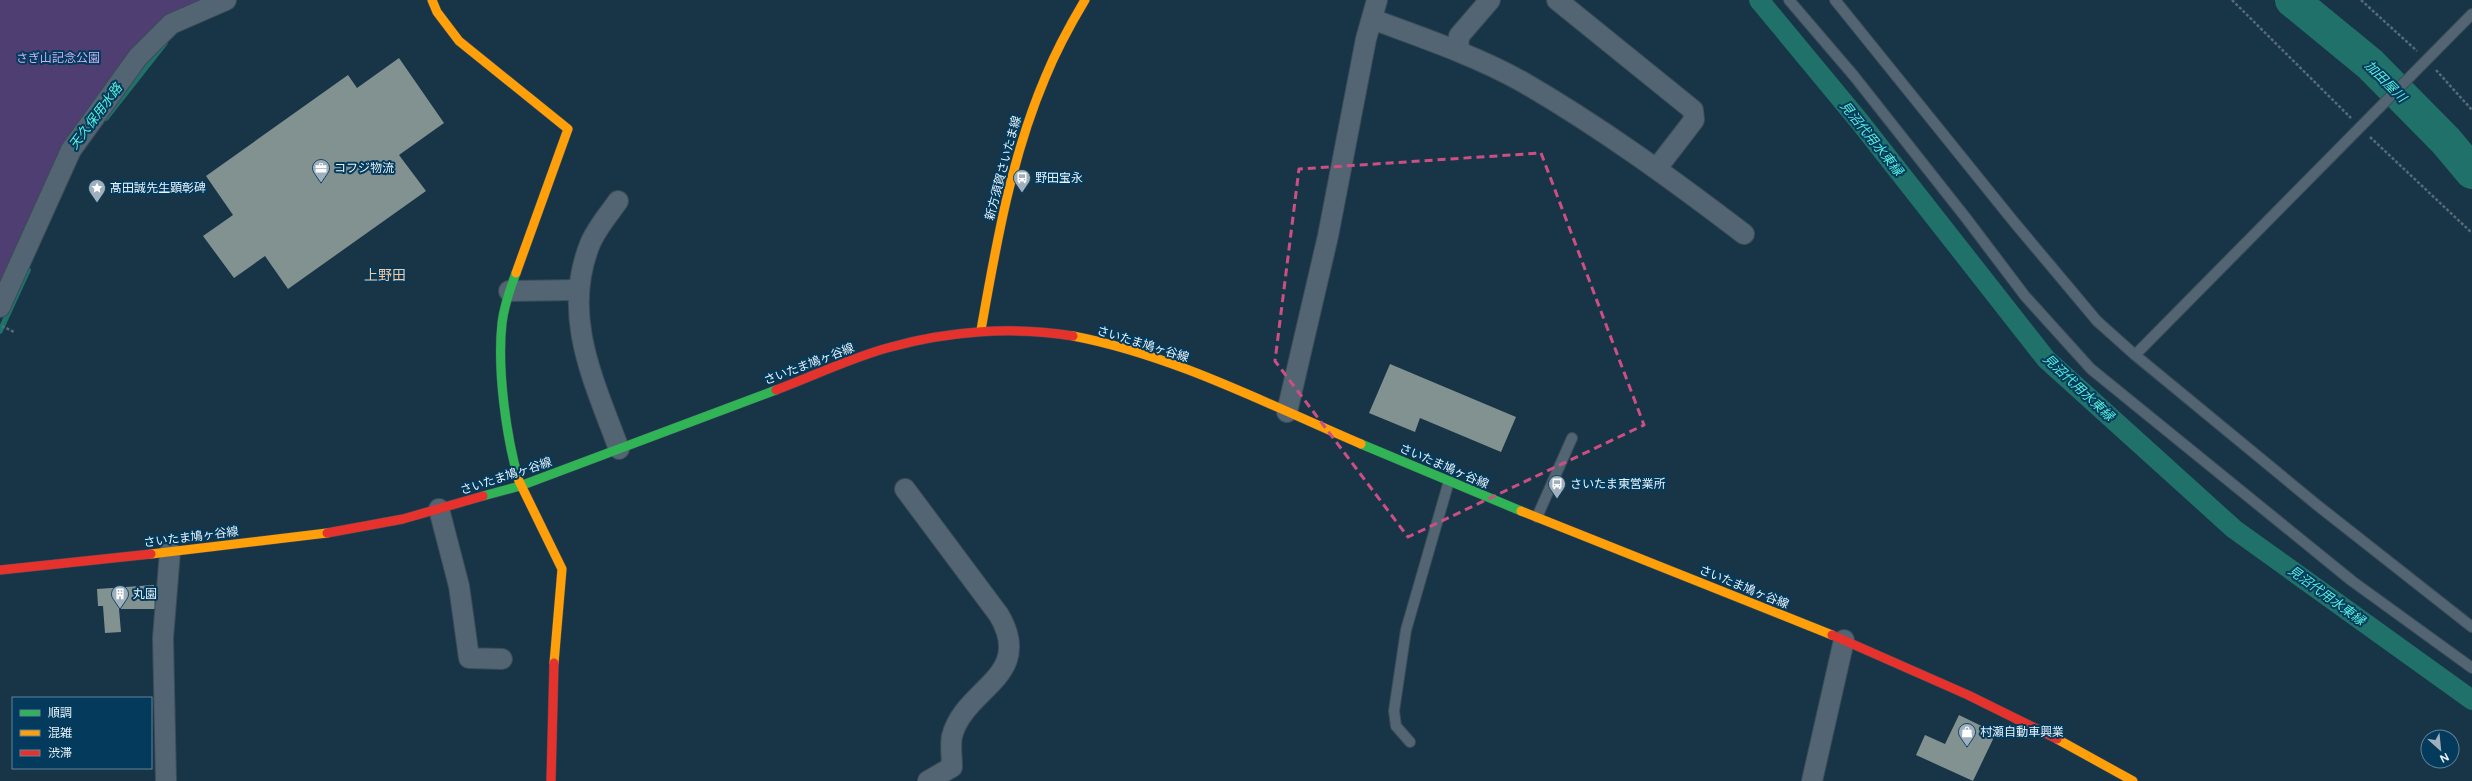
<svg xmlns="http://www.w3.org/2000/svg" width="2472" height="781" viewBox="0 0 2472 781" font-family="Figtree,'Noto Sans JP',sans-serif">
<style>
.green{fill:#4e3e71}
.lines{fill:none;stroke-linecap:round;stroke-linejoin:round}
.stream{stroke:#207169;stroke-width:5.5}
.canal{stroke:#207169;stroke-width:20}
.river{stroke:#207169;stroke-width:34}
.building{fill:#829290}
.lane-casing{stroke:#3b4d59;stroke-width:12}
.street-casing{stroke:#3b4d59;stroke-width:22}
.fast-casing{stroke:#3b4d59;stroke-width:10}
.slow-casing{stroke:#3b4d59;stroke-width:10}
.jam-casing{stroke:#3b4d59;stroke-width:10}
.path{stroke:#586a76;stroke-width:2.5;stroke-dasharray:3 2;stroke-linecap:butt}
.lane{stroke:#536572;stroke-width:10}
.street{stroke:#536572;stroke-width:20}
.fast{stroke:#30b455;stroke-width:9}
.slow{stroke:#ff9f0a;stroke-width:9}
.jam{stroke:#e5322d;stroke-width:9}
.marked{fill:none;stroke:#cc4f83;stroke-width:3;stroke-dasharray:8 5;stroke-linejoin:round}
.labels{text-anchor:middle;stroke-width:4;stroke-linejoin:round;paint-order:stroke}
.park-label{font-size:12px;fill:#cbb0f4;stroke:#043a5b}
.poi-label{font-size:12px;fill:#e8f3fb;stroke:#043a5b;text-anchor:start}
.street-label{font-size:12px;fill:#e8f3fb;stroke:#043a5b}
.water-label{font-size:13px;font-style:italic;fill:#56f1dc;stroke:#043a5b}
.quarter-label{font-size:14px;fill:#fac99d;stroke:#043a5b}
</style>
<rect width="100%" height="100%" fill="#183547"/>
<path class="green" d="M0,0H203L162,23L70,134L26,239L0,295Z"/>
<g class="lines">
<g class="stream">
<path d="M106,118L165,43"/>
<path d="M0,331L28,270"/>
</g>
<path class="canal" d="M1759,0L1860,122L2046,359L2234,529L2472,700"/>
<path class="river" d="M2292,0L2370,64L2446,141L2472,172"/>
</g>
<g class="building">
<path d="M399,58L444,123L399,155L426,191L288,289L265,256L234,278L203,236L233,215L206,176L348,75L357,88Z"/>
<path d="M1390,364L1516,417L1501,452L1420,418L1415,432L1369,413Z"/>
<path d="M154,585L155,609H119L121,632L105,633L103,606H98L97,589Z"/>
<path d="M1959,715L1996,733L1973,781L1916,755L1925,735L1945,744Z"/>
</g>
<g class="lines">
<defs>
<g id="lane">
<path d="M1789,0L1854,76L1966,218L2025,296L2091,369L2352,581L2472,668"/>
<path d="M1835,0L2014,222L2097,321L2135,355L2317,505L2472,627"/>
<path d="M2135,355L2472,14"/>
<path d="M1537,517L1572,438"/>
<path d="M1410,742L1396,726L1394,711L1406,630L1449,481"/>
</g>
<g id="street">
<path d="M1557,0L1693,110L1694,120L1657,168"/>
<path d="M1372,19C1423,38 1474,55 1521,81C1599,126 1672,179 1744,234"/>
<path d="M1458,51L1459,36L1490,0"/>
<path d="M618,201C609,214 596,229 590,244C561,316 594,381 619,449"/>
<path d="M509,291L578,290"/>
<path d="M0,307L71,150L138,57L171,24L226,0"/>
<path d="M1287,412L1328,236L1366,39L1377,0"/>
<path d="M905,489L999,615C1035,677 965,687 952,736C950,745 952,757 952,767L928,781"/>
<path d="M439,509L459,586L469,658L502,659"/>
<path d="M166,781L163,638L170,552"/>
<path d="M1812,781L1844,640"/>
</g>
<g id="fast">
<path d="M516,273C510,289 504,306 502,323C497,369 506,437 519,481"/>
<path d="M1361,444L1521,511"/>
<path d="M483,496L520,486L776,390"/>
</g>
<g id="slow">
<path d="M432,0L437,12L459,41L568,129L516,273"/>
<path d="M981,330C996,245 1011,158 1045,78C1056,51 1070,25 1085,0"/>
<path d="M1073,336C1173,355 1267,404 1361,444"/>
<path d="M519,481L562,569L554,663"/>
<path d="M1521,511L1832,635"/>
<path d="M151,554L327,533"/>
<path d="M2057,739L2133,781"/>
</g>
<g id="jam">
<path d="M776,390C814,376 852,357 891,347C949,331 1013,326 1073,336"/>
<path d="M327,533L403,519L483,496"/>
<path d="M0,570L151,554"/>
<path d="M1832,635L1968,695L2057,739"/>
<path d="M551,781L554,663"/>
</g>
</defs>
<use href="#lane" class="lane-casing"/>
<use href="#street" class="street-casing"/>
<use href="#fast" class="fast-casing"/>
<use href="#slow" class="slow-casing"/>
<use href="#jam" class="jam-casing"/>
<g class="path">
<path d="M2232,0L2351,118"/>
<path d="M2361,0L2417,51"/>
<path d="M2436,70L2472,110"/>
<path d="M2370,137L2472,233"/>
<path d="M2,326L14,332"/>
</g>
<use href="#lane" class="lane"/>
<use href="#street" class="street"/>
<use href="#fast" class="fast"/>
<use href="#slow" class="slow"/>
<use href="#jam" class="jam"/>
</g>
<path class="marked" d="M1541,153L1644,425L1408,537L1275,361L1299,169Z"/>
<defs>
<symbol id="office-pin" viewBox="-11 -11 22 30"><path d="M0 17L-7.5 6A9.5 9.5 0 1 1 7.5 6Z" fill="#9fb0bc" stroke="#043a5b"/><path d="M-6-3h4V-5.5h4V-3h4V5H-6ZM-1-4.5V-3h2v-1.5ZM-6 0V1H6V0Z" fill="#fff"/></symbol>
<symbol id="bus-pin" viewBox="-11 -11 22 30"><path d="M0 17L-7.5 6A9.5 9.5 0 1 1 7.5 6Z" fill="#9fb0bc" stroke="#043a5b"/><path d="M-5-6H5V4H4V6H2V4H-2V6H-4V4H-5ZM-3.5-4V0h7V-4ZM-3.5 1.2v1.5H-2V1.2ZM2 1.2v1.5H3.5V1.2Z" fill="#fff"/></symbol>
<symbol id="sight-pin" viewBox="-11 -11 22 30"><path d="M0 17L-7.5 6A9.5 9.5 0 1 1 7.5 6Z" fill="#9fb0bc" stroke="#043a5b"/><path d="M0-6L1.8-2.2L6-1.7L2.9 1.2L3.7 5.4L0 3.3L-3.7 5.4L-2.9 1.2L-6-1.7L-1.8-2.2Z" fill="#fff"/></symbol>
<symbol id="building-pin" viewBox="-11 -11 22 30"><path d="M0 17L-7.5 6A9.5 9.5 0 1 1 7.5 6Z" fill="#9fb0bc" stroke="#043a5b"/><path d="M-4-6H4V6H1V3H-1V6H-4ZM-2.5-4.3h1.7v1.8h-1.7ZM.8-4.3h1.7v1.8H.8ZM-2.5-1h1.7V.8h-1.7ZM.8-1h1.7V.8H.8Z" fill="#fff"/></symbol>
<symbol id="shop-pin" viewBox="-11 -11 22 30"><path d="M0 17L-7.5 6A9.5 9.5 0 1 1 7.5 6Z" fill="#9fb0bc" stroke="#043a5b"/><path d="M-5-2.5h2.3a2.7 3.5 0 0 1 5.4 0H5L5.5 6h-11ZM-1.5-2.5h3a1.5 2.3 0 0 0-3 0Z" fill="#fff"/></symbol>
</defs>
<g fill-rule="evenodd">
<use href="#office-pin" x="311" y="158" width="20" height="27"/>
<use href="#bus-pin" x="1012" y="168" width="20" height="27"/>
<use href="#sight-pin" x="87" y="178" width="20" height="27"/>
<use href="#bus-pin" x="1547" y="474" width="20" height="27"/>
<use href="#building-pin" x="110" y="584" width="20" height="27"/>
<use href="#shop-pin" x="1957" y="722" width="20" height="27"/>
</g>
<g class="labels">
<g class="park-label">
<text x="58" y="62">さぎ山記念公園</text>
</g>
<g class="poi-label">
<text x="334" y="172">コフジ物流</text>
<text x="1035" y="182">野田宝永</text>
<text x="110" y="192">髙田誠先生顕彰碑</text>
<text x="1570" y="488">さいたま東営業所</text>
<text x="133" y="598">丸園</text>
<text x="1980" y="736">村瀬自動車興業</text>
</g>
<g class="street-label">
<text transform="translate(1003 168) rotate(-75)" y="4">新方須賀さいたま線</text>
<text transform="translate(1143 344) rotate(17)" y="4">さいたま鳩ヶ谷線</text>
<text transform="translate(809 364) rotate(-21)" y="4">さいたま鳩ヶ谷線</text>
<text transform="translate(1444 466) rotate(23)" y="4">さいたま鳩ヶ谷線</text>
<text transform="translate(506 476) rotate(-18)" y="4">さいたま鳩ヶ谷線</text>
<text transform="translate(191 537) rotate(-7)" y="4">さいたま鳩ヶ谷線</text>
<text transform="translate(1744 587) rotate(22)" y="4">さいたま鳩ヶ谷線</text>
</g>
<g class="water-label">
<text transform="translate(2386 81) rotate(45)" y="5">加田屋川</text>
<text transform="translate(95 116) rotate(-53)" y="5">天久保用水路</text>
<text transform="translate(1872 138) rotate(51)" y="5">見沼代用水東縁</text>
<text transform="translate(2079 387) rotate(43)" y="5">見沼代用水東縁</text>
<text transform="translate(2327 595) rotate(36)" y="5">見沼代用水東縁</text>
</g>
<g class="quarter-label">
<text x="385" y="280">上野田</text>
</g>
</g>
<rect x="12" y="697" width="140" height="72" fill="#043a5b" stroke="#5f849b"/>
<rect x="20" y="710" width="20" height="6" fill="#30b455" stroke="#5f849b"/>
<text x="48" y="717" font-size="12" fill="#e8f3fb">順調</text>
<rect x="20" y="730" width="20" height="6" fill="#ff9f0a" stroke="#5f849b"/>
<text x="48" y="737" font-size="12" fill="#e8f3fb">混雑</text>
<rect x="20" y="750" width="20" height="6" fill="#e5322d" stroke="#5f849b"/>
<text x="48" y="757" font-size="12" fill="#e8f3fb">渋滞</text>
<g transform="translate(2440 749) rotate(153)"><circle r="19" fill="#043a5b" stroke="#5f849b"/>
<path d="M0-3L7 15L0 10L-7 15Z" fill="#9fb0bc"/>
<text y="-6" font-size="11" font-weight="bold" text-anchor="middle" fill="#e8f3fb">N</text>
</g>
</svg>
